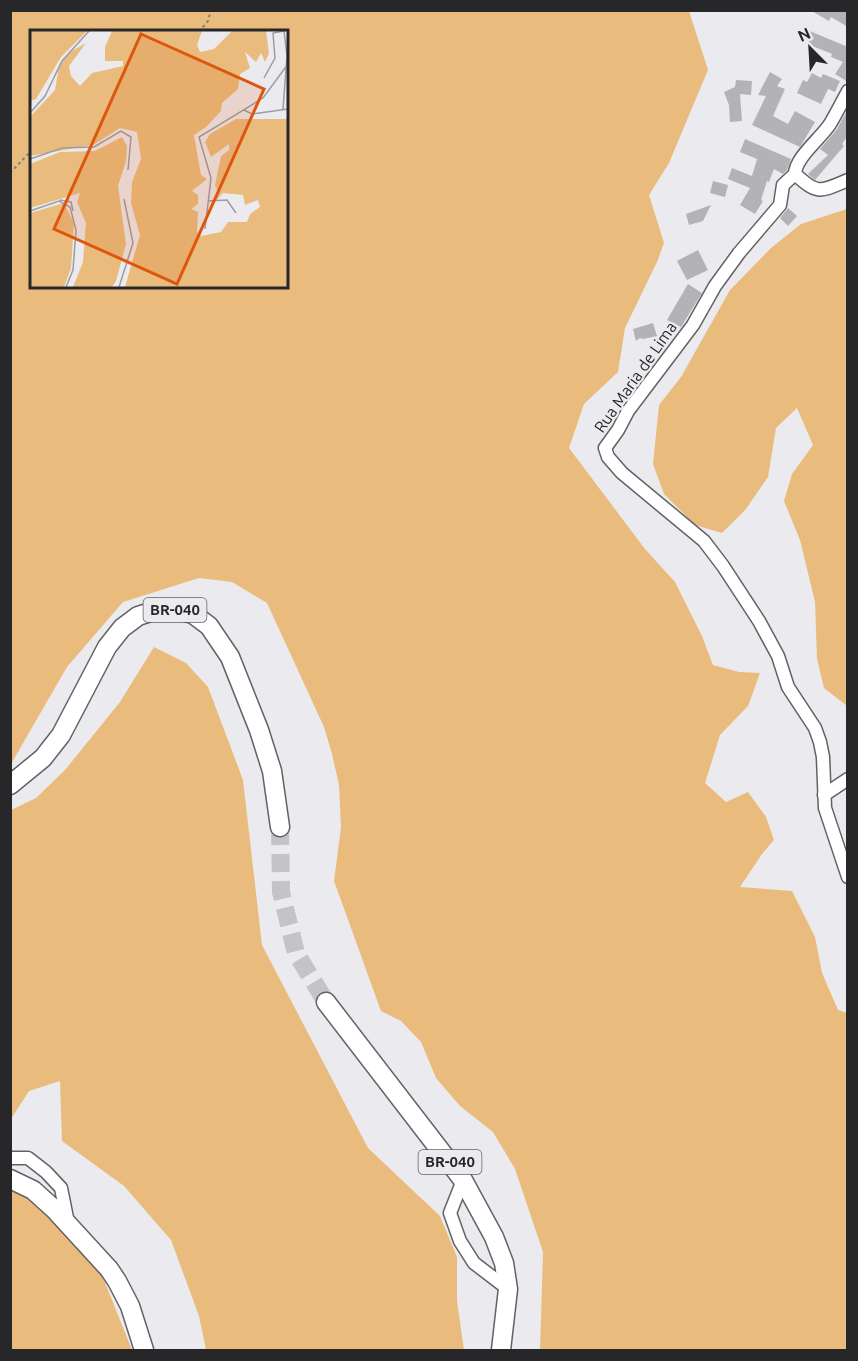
<svg xmlns="http://www.w3.org/2000/svg" width="858" height="1361" viewBox="0 0 858 1361" font-family="Ubuntu,sans-serif">
<style>
.green{fill:#e9bc7d;fill-rule:evenodd}
.building{fill:#b3b2b7}
.lines{fill:none;stroke-linecap:round;stroke-linejoin:round}
.highway-tunnel{stroke:#c4c3c7;stroke-width:18;stroke-dasharray:18 9;stroke-linecap:butt}
.minor-casing{stroke:#626166;stroke-width:15}
.highway-casing{stroke:#626166;stroke-width:21}
.path{stroke:#808083;stroke-width:2;stroke-dasharray:3 3;stroke-linecap:butt}
.minor{stroke:#fff;stroke-width:12}
.highway{stroke:#fff;stroke-width:18}
.labels{text-anchor:middle;stroke-width:4.5;stroke-linejoin:round;paint-order:stroke}
.shield{fill:#ebeaef;stroke:#626264;stroke-width:1.5}
.shield-label{font-size:15px;font-weight:bold;fill:#272729}
.street-label{font-size:16px;fill:#272729;stroke:#ebeaef}
.inset-road{fill:none;stroke:#9d9ca0;stroke-width:1.5}
.view{fill:#de560d;fill-opacity:0.15;stroke:#de560d;stroke-width:3}
.inset-edge{fill:none;stroke:#272729;stroke-width:3}
</style>
<rect width="100%" height="100%" fill="#ebeaef"/>
<g class="green">
<path d="M11,10L689,11L708,70L669,163L649,195L664,243L657,262L625,328L618,372L584,404L569,448L645,549L675,582L702,636L713,665L739,672L760,673L748,706L720,735L705,783L726,802L748,792L766,817L774,840L762,854L740,887L792,891L815,937L822,973L838,1010L847,1013V1350H540L543,1252L515,1169L493,1132L460,1106L436,1078L421,1042L401,1021L381,1011L334,881L341,827L339,785L332,754L324,727L267,603L232,582L199,578L123,602L67,667L11,764ZM32,32H286V286H32Z"/>
<path d="M847,209H848L847,706L824,688L817,659L815,602L800,540L784,501L792,474L813,445L797,408L776,428L768,477L746,509L722,533L695,525L664,494L653,464L659,405L681,377L730,290L771,248L801,224Z"/>
<path d="M154,647L186,663L208,687L243,780L262,945L368,1148L440,1216L457,1257V1301L464,1350H206L199,1316L171,1240L124,1186L62,1141L60,1081L29,1091L11,1119V810L36,798L65,770L120,702Z"/>
<path d="M10,1186L18,1187L63,1231L100,1270L132,1350H11Z"/>
</g>
<g class="building">
<path d="M810,10H848V27L831,17L829,21Z"/>
<path d="M805,29L848,47V82L835,74L843,62L831,57L832,54L800,41Z"/>
<path d="M770,72L782,79L777,86L785,89L773,116L788,124L795,111L815,122L800,147L752,125L766,96L758,95Z"/>
<path d="M812,73L821,78L823,74L840,81L835,92L828,89L821,104L797,93L803,80L807,82Z"/>
<path d="M736,80L752,81L751,95L740,94L742,121L730,122L729,105L724,92L735,87Z"/>
<path d="M848,109V135L842,144L844,146L815,180L808,174L828,155L820,149L837,129Z"/>
<path d="M745,139L791,159L787,170L783,174L774,169L769,182L767,181L761,200L763,201L755,214L740,205L750,188L728,179L732,168L752,176L757,159L740,152Z"/>
<path d="M713,181L728,185L725,197L710,193Z"/>
<path d="M711,205L703,221L689,225L686,214Z"/>
<path d="M788,208L797,216L788,226L780,218Z"/>
<path d="M698,250L708,270L687,280L677,261Z"/>
<path d="M688,284L702,293L681,327L667,320Z"/>
<path d="M653,323L657,336L643,339L640,338L636,341L633,329Z"/>
</g>
<g class="lines">
<path class="highway-tunnel" d="M280,827L281,892L296,953L326,1002"/>
<defs>
<g id="minor">
<path d="M795,174L783,185L780,205L739,253L715,286L693,325L628,411L618,430L605,448L608,457L622,473L704,541L723,566L759,621L778,656L788,687L815,728L820,742L823,757L825,808L848,877"/>
<path d="M795,174C795,158 821,138 830,124C836,114 842,102 848,91"/>
<path d="M795,174C818,195 820,192 848,180"/>
<path d="M824,795L848,779"/>
<path d="M10,1158H28L46,1172L61,1188L68,1223"/>
<path d="M463,1180L450,1213L460,1241L474,1263L508,1289"/>
</g>
<g id="highway">
<path d="M10,785L43,758L61,735L107,647L122,628L138,616L157,610L173,609L193,614L209,626L230,657L259,730L272,771L280,827"/>
<path d="M326,1002L463,1180L494,1237L504,1263L508,1289L501,1350"/>
<path d="M10,1179L33,1190L54,1209L109,1269L117,1281L130,1306L144,1350"/>
</g>
</defs>
<use href="#minor" class="minor-casing"/>
<use href="#highway" class="highway-casing"/>
<g class="path">
<path d="M199,32L208,21L211,10"/>
<path d="M10,173L32,150"/>
</g>
<use href="#minor" class="minor"/>
<use href="#highway" class="highway"/>
</g>
<g class="labels">
<g class="shield">
<rect x="143.5" y="598" width="63" height="24" rx="4.5"/>
<rect x="418.5" y="1150" width="63" height="24" rx="4.5"/>
</g>
<g class="shield-label">
<text x="175" y="615">BR-040</text>
<text x="450" y="1167">BR-040</text>
</g>
<g class="street-label">
<text transform="translate(635 377) rotate(-55)" y="6">Rua Maria de Lima</text>
</g>
</g>
<g transform="translate(30 30)">
<rect width="258" height="258" fill="#ebeaef"/>
<path d="M0,1H57L31,27L6,69L0,71ZM82,1H172L167,15L170,22L184,19L202,1H236L239,23L235,32L231,23L226,32L215,22L220,38L210,44L208,59L192,73L191,81L176,97L164,105L171,145L177,149L162,161L168,165V174L161,179L168,182L167,202L171,206L191,202L198,192H217L220,184L230,177L228,170L215,175L213,165L193,163L182,175L188,162L185,155L191,126L199,120V114L181,127L175,112L180,104L206,89H258V257H95L110,205L101,173L102,152L111,129L107,102L90,98L63,115L0,126V87L25,60L29,36L40,22L56,13L39,36L41,46L50,56L62,43L93,36V31H75V17ZM92,107L97,116L96,131L88,156L96,214L86,251L82,257H43L53,232L55,205L56,193L47,172L50,163L0,178V134L30,122L65,121ZM34,173L44,193L41,238L34,257H0V183Z" fill="#e9bc7d"/>
<path class="inset-road" d="M234,48L245,28L243,3L254,1M253,79L257,26L254,1M214,80L222,84L258,79M0,83L15,66L32,31L59,1M0,129L32,118L64,117L91,101L101,107L98,140M30,170L41,172L43,181M178,171L197,170L206,183M0,181L29,171L40,177L46,200L43,240L36,257M175,199L181,148L169,107L233,68L258,34M89,257L103,213L94,169"/>
<path class="view" d="M111,4L234,59L147,254L24,199Z"/>
<rect width="258" height="258" class="inset-edge"/>
</g>
<rect width="858" height="1361" fill="none" stroke="#272729" stroke-width="24"/>
<g transform="translate(810 48) rotate(336)" stroke="#ebeaef" stroke-width="4.5" paint-order="stroke">
<path d="M0-4.5L10 22L0 15L-10 22Z" fill="#272729"/>
<text y="-9" font-size="16" font-weight="bold" text-anchor="middle" fill="#272729">N</text>
</g>
</svg>
